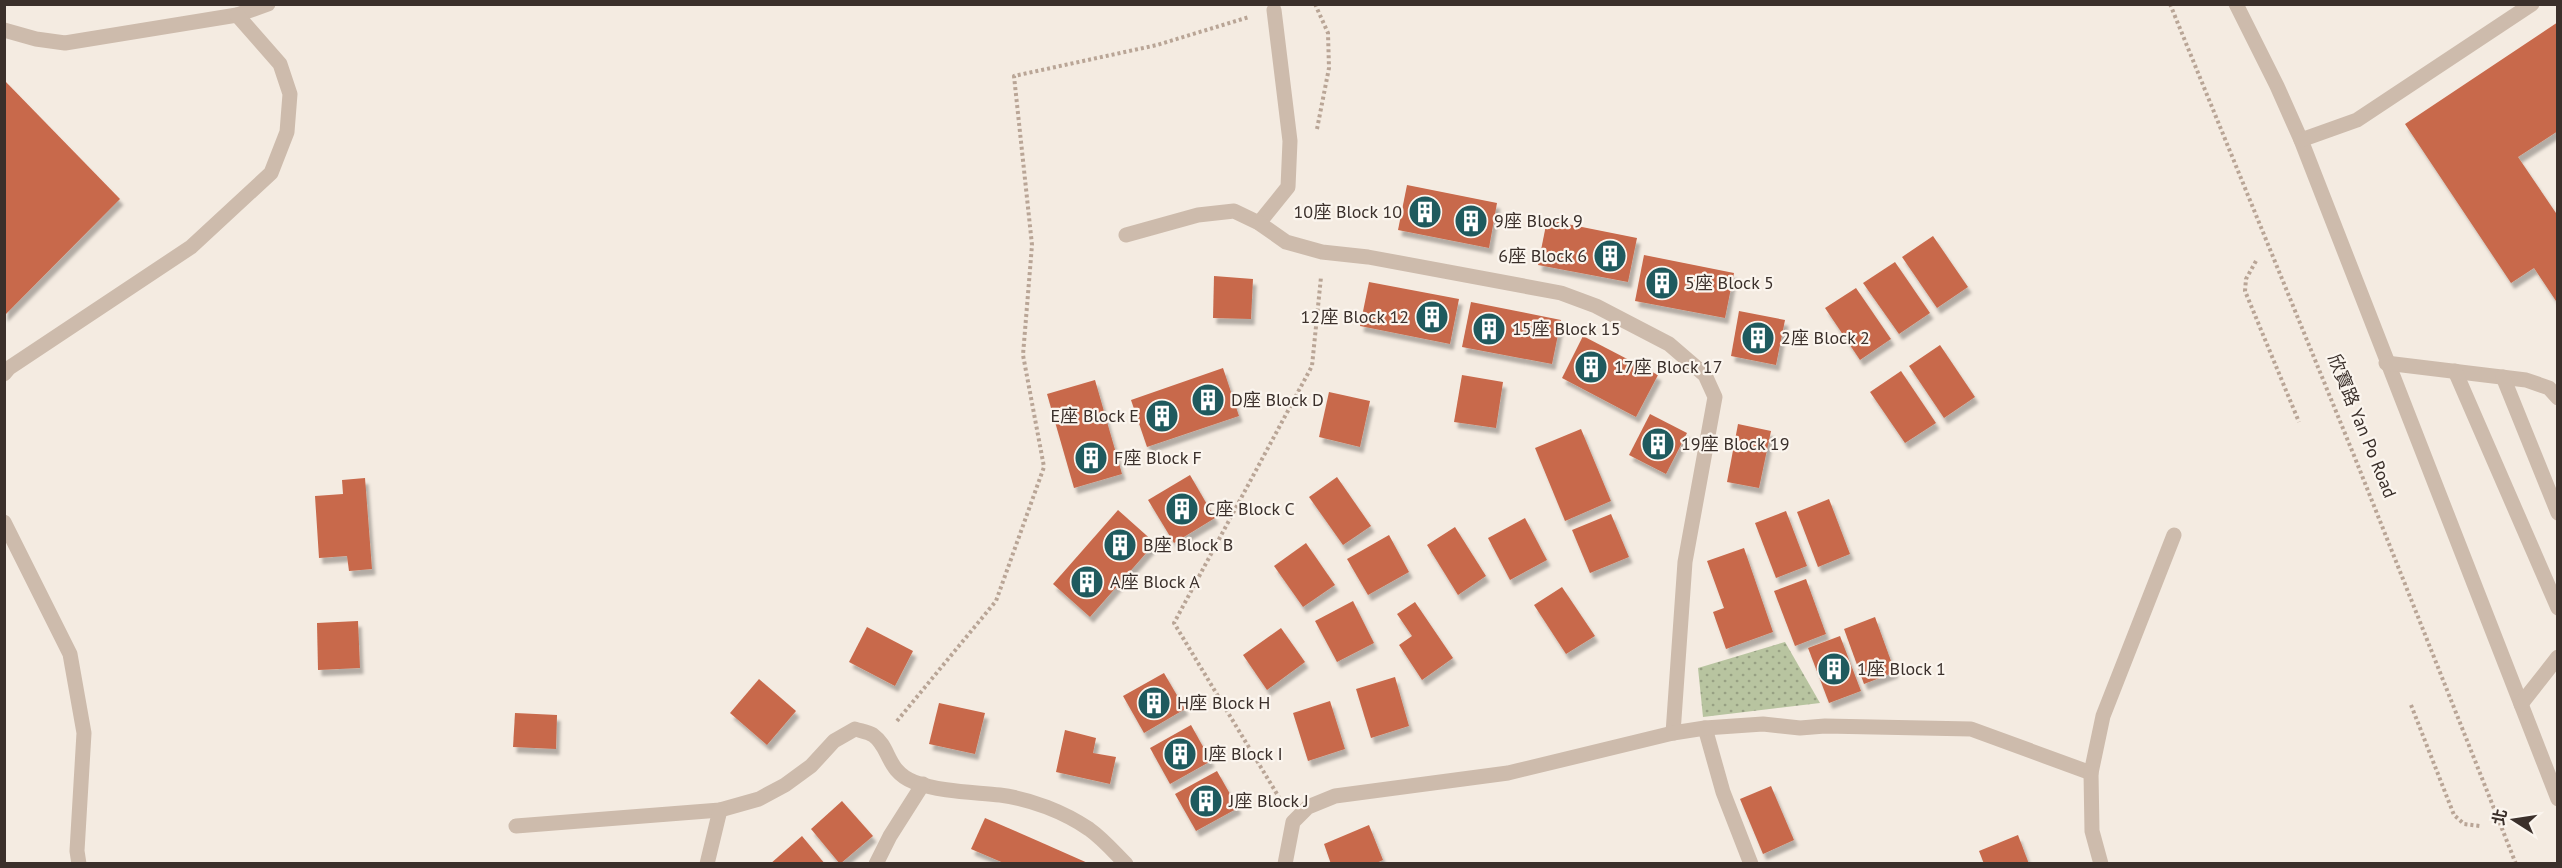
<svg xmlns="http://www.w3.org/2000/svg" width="2562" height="868" viewBox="0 0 2562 868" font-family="'PT Sans','Noto Sans TC',sans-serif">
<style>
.park{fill:url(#park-dots)}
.building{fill:#c8694b;filter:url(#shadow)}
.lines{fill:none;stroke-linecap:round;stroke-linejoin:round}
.path{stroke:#b9a596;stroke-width:4;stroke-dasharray:3 3;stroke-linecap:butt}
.minor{stroke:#cdbbac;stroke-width:15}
.labels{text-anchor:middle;stroke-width:4.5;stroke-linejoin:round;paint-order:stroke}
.poi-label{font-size:18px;fill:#3b302b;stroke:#fbf5ee;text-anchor:start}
.street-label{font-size:18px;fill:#3b302b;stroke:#fbf5ee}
</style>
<defs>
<pattern id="park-dots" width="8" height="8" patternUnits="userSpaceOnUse" patternTransform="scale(1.5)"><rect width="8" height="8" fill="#b8c4a0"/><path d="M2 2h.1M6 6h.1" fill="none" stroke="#97a083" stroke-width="1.8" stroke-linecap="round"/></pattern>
<filter id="shadow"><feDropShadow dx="3.5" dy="6" stdDeviation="1.5" flood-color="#0004"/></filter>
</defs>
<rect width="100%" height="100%" fill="#f4ebe1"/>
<path class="park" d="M1785,642L1820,703L1703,717L1698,668Z"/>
<g class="building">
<path d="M2558,22V131L2518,157L2558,216V304L2534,268L2511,283L2405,124Z"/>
<path d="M4,80L120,199L4,316Z"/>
<path d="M1407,185L1497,203L1489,248L1398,230Z"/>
<path d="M1547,220L1637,238L1628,282L1538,265Z"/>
<path d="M1933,236L1968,287L1937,308L1902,257Z"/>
<path d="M1644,255L1734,273L1725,318L1635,301Z"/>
<path d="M1895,262L1930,313L1899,334L1863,283Z"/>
<path d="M1214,276L1253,279L1251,319L1213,318Z"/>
<path d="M1369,282L1459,299L1450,344L1360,326Z"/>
<path d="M1856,288L1891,339L1860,360L1825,308Z"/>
<path d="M1471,302L1561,320L1552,364L1462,347Z"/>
<path d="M1739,311L1785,320L1776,365L1731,356Z"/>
<path d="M1583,336L1658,375L1636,417L1562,378Z"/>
<path d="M1940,345L1975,397L1944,418L1909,366Z"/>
<path d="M1223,368L1239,416L1147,447L1131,400Z"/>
<path d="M1901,371L1936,423L1905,443L1870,392Z"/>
<path d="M1462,375L1503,382L1496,428L1454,422Z"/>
<path d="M1095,380L1122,474L1074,488L1047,394Z"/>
<path d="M1329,392L1370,401L1360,447L1319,437Z"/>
<path d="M1650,414L1687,433L1666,474L1629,455Z"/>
<path d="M1738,424L1771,431L1759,488L1727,482Z"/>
<path d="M1581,429L1611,501L1565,521L1535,448Z"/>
<path d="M1190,475L1215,518L1174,543L1148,500Z"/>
<path d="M1337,477L1371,526L1343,545L1309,497Z"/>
<path d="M365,478L372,569L349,571L347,556L319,558L315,496L343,494L342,480Z"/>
<path d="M1829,499L1850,554L1818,567L1797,512Z"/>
<path d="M1118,510L1155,543L1090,617L1053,584Z"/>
<path d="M1786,511L1807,566L1776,578L1755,523Z"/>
<path d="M1611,514L1629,557L1590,573L1572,530Z"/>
<path d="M1525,518L1547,560L1510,580L1488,538Z"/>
<path d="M1455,527L1486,576L1458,595L1427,545Z"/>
<path d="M1389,535L1409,572L1368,595L1347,559Z"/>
<path d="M1306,543L1335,585L1303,607L1274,566Z"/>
<path d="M1744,548L1773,632L1726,649L1713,612L1724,608L1707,561Z"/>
<path d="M1806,579L1826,634L1795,646L1774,591Z"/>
<path d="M1562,587L1595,636L1566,654L1534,605Z"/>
<path d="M1353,601L1374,643L1337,662L1315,621Z"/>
<path d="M1415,602L1453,658L1422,680L1399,645L1412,636L1397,614Z"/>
<path d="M1875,617L1895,672L1864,684L1844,629Z"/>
<path d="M358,621L360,668L318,670L317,623Z"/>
<path d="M867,627L913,651L895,686L849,662Z"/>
<path d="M1281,628L1305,662L1267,690L1243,655Z"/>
<path d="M1840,636L1861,691L1829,703L1808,648Z"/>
<path d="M1164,673L1185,709L1144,733L1123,696Z"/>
<path d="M1395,677L1409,726L1371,738L1356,689Z"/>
<path d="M759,679L796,711L767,745L730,713Z"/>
<path d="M1330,701L1345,749L1308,761L1293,713Z"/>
<path d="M939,703L985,713L975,754L929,744Z"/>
<path d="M515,713L557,715L556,749L513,747Z"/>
<path d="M1191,725L1211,761L1170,784L1150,748Z"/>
<path d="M1065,730L1096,738L1093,753L1116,757L1110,784L1056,772Z"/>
<path d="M1217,771L1238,808L1196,831L1175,794Z"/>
<path d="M1771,786L1794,840L1763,854L1740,799Z"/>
<path d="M842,801L873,836L840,864L811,829Z"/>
<path d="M985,818L1038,841L1090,864H1006L971,849Z"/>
<path d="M1369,825L1383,860L1374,864H1331L1324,844Z"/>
<path d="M2018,835L2029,864H1984L1979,851Z"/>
<path d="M802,836L825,864H770Z"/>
</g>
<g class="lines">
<g class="path">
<path d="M1315,4L1328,33L1329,68L1317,129"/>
<path d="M2170,4L2355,458L2516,864"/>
<path d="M2256,261L2246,279L2245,291L2299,422"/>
<path d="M2411,705L2454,815L2464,824L2480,826"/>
<path d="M897,721L996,601L1044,467L1023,355L1032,245L1014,76L1157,45L1249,17"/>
<path d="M1280,799L1174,623L1312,366L1321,277"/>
</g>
<g class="minor">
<path d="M2236,4L2277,86L2301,140L2558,799"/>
<path d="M4,30L36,39L65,43L237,15L268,4"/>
<path d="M2301,140L2357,120L2532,4"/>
<path d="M1259,223L1288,187L1290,141L1274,10"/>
<path d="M1126,235L1198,215L1234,211L1259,223L1286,242L1322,252L1368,257L1561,293L1596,306L1669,344L1705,375L1715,397L1685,562L1673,733"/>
<path d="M2386,363L2526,380L2549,388L2558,398"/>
<path d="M2455,371L2558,608"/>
<path d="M4,374L9,368L191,247L271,173L287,132L290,94L280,64L237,15"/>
<path d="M2503,377L2558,513"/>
<path d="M4,522L70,654L84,733L77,851L79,864"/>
<path d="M2521,704L2558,657"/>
<path d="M1705,728L1723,792L1751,864"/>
<path d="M516,826L720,810L759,799L785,785L811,766L834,741L855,729C861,731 868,732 873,735C891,748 886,771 914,782C941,792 972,792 1000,795C1031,799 1064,812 1089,829C1103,839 1114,852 1126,864"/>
<path d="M707,864L720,810"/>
<path d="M876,864L890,836L923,784"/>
<path d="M1285,864L1293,822L1308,807L1335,796L1508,773L1673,733L1705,728L1763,724L1800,728L1825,726L1971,729L2091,773"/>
<path d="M2101,864L2092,831L2091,773L2103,716L2174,535"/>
</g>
</g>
<defs>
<symbol id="building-disc" viewBox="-11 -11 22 22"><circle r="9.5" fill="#1f5a5e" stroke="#fbf5ee"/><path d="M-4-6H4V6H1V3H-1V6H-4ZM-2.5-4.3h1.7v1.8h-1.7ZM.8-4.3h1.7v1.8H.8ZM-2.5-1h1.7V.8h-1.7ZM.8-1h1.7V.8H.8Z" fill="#fff"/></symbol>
</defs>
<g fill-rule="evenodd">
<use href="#building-disc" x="1406" y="193" width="38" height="38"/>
<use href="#building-disc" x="1452" y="202" width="38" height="38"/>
<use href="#building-disc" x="1591" y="237" width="38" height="38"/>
<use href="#building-disc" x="1643" y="264" width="38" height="38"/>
<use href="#building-disc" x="1413" y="298" width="38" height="38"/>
<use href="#building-disc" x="1470" y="310" width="38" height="38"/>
<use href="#building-disc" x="1739" y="319" width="38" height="38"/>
<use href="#building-disc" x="1572" y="348" width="38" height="38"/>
<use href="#building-disc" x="1189" y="381" width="38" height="38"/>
<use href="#building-disc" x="1143" y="397" width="38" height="38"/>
<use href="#building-disc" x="1639" y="425" width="38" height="38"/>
<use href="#building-disc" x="1072" y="439" width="38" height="38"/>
<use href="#building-disc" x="1163" y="490" width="38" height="38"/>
<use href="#building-disc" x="1101" y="526" width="38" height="38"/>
<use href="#building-disc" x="1068" y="563" width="38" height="38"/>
<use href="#building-disc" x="1815" y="650" width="38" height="38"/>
<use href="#building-disc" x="1135" y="684" width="38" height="38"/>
<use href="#building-disc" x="1161" y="735" width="38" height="38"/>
<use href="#building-disc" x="1187" y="782" width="38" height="38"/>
</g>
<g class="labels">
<g class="poi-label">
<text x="1402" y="218" text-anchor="end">10座 Block 10</text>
<text x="1494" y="227">9座 Block 9</text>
<text x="1587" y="262" text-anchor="end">6座 Block 6</text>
<text x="1685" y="289">5座 Block 5</text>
<text x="1409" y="323" text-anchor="end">12座 Block 12</text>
<text x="1512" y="335">15座 Block 15</text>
<text x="1781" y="344">2座 Block 2</text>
<text x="1614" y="373">17座 Block 17</text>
<text x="1231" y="406">D座 Block D</text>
<text x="1139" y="422" text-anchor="end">E座 Block E</text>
<text x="1681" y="450">19座 Block 19</text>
<text x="1114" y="464">F座 Block F</text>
<text x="1205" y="515">C座 Block C</text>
<text x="1143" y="551">B座 Block B</text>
<text x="1110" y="588">A座 Block A</text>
<text x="1857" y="675">1座 Block 1</text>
<text x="1177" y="709">H座 Block H</text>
<text x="1203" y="760">I座 Block I</text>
<text x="1229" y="807">J座 Block J</text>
</g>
<g class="street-label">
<text transform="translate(2362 426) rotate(68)" y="6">欣寶路 Yan Po Road</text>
</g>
</g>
<rect width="2562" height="868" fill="none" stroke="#3b302b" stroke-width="12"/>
<g transform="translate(2514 820) rotate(282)" stroke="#fbf5ee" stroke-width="4.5" paint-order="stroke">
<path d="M0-4.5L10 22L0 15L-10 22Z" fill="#3b302b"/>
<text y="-9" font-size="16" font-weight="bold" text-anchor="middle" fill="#3b302b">北</text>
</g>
</svg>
